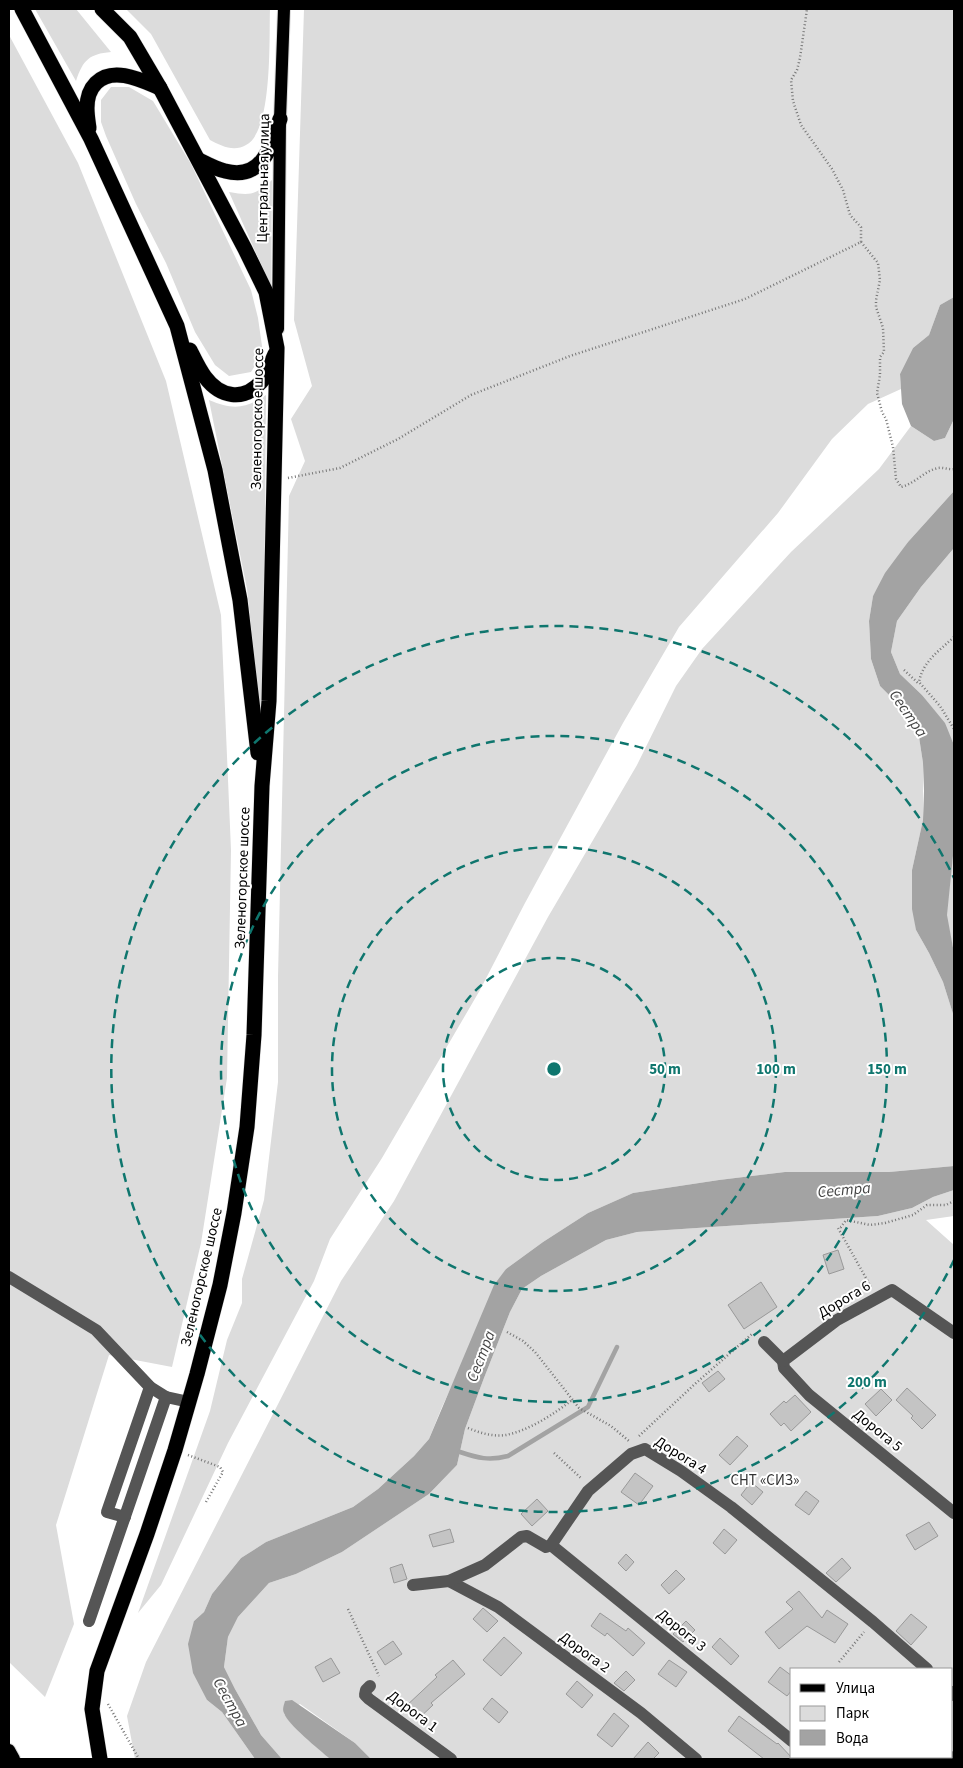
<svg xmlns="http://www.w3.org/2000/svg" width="963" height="1768" viewBox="0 0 963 1768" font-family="'Source Sans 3',sans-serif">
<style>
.green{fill:#dcdcdc;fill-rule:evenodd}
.water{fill:#a3a3a3}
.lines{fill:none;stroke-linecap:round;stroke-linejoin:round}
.stream{stroke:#a3a3a3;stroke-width:4.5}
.building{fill:#c4c4c4;stroke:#999}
.major-casing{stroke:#dbdbdb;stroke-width:14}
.highway-casing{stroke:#dbdbdb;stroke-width:16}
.path{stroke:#777;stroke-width:2.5;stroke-dasharray:1 2.5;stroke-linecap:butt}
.minor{stroke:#555;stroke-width:12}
.major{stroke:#000;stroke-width:12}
.highway{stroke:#000;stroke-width:15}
.ring{fill:none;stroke:#0f766e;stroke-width:2.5;stroke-dasharray:9 6}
.labels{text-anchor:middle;stroke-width:4;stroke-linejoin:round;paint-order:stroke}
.street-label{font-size:15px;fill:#000;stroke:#fff}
.park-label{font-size:15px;fill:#333;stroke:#fff}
.water-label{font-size:16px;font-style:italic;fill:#444;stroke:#fff}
.centre{fill:#0f766e;stroke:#fff;stroke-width:2.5}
.ring-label{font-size:15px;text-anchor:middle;font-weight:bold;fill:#0f766e;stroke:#fff;stroke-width:4;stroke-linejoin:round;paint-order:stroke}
</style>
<rect width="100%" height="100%" fill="#fff"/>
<g class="green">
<path d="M35,9H76L111,52C89,54 83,60 76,81Z"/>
<path d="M126,9H270C269,37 273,132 246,145C234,152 221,146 210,140L151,34Z"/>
<path d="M304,9H954V297L940,305L929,335L913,348L900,374L901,389L868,404L832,439L778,513L679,627L623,723L525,903L480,990L382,1158L330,1239L314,1281L228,1443L161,1585L138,1613L210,1411L227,1340L242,1303V1279L264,1200L278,1082V977L289,496L305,461L291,419L312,386L294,320Z"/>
<path d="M9,35L78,163L166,381L221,615L231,850L227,1078L201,1243L172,1367L109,1355L56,1525L74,1624L45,1697L9,1662Z"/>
<path d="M111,87H129L153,101L191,164L251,290L258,318L263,353L251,372L229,376L215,365L195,332L166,263L136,204L106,136L101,122V100Z"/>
<path d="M272,180L271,287L229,192C251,196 255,195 272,180Z"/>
<path d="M266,395L263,739L247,589L209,400C233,410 245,409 266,395Z"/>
<path d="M954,419V491L908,542L873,596L869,621L871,659L880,686L897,703L919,737L923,763V820L912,870L916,930L929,953L943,982L954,1017V1166L889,1172H785L719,1180L633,1193L588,1213L543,1242L506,1269L442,1407L429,1439L414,1456L378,1489L353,1507L266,1542L241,1558L212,1594L204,1612L194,1621L207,1700L222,1712L255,1759H135L127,1716L146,1662L341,1281L394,1201L548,917L637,765L676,686L702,649L791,552L879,469L911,426L934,441L945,438Z"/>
<path d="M954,548V745L944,723L922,695L900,674L891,652L897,621L921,587Z"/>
<path d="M954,846V953L946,915Z"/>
<path d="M954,1190V1216L926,1220L954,1245V1759H371L355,1743L300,1704L284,1714L291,1723L330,1759H282L261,1735L235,1689L224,1667L228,1637L238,1617L269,1583L296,1574L342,1552L429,1494L457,1465L465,1429L484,1378L510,1312L522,1289L541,1276L606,1240L637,1232L878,1216L912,1208L933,1197ZM792,1669H952V1757H792Z"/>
</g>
<g class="water">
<path d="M954,297V419L945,438L934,441L911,426L902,404L900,374L913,348L929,335L940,305Z"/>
<path d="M954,491V548L921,587L897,621L891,652L900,674L922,695L945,723L954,745V846L947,915L954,953V1017L943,982L929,953L916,930L912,909V870L923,820L924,791L923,763L919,737L897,703L880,686L871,659L869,621L873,596L885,573L908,542Z"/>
<path d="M954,1166V1190L933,1197L912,1208L878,1216L637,1232L606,1240L541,1276L522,1289L510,1312L484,1378L465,1429L457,1465L429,1494L342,1552L296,1574L269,1583L238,1617L228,1637L224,1667L235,1689L261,1735L282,1759H255L222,1712L207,1700L193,1673L188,1644L194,1621L204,1612L212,1594L241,1558L266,1542L353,1507L378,1489L414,1456L429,1439L494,1285L506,1269L543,1242L588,1213L633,1193L719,1180L785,1172H889Z"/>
<path d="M292,1700L355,1743L371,1759H330C320,1750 287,1724 284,1713C282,1709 284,1705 285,1701Z"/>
</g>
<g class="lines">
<path class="stream" d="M460,1452C478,1458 489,1461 508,1456L588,1407L617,1347"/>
</g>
<g class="building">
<path d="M838,1250L844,1269L829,1274L823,1255Z"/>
<path d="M761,1282L777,1307L744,1329L728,1305Z"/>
<path d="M718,1371L725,1379L709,1392L702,1383Z"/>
<path d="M907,1388L936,1415L922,1429L911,1418L913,1416L896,1400Z"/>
<path d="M881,1389L892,1400L876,1416L865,1404Z"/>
<path d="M795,1395L811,1412L791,1431L784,1423L781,1426L770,1414L784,1401L786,1403Z"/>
<path d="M737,1436L748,1446L730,1465L719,1455Z"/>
<path d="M635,1473L653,1486L639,1505L621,1492Z"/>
<path d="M751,1482L763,1492L752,1505L741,1495Z"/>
<path d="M806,1491L819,1501L809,1515L795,1505Z"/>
<path d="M537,1499L548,1511L532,1526L521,1514Z"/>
<path d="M929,1522L938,1536L915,1550L906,1535Z"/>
<path d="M450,1529L454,1542L433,1547L429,1535Z"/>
<path d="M724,1529L737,1540L725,1554L713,1543Z"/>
<path d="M626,1554L634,1562L626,1571L618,1563Z"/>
<path d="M842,1558L851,1568L836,1582L826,1573Z"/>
<path d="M402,1564L407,1579L394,1583L390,1568Z"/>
<path d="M676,1570L685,1579L669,1594L661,1585Z"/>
<path d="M799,1591L822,1618L827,1610L848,1624L835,1643L807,1626L779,1649L765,1632L793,1609L786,1602Z"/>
<path d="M483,1608L498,1621L487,1632L473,1619Z"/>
<path d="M600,1613L626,1631L628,1628L645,1643L633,1656L607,1633L605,1636L591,1626Z"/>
<path d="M911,1614L927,1627L911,1645L896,1631Z"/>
<path d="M686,1621L695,1630L683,1642L673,1634Z"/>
<path d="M504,1637L522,1653L501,1676L483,1660Z"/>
<path d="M720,1638L739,1656L731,1665L712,1647Z"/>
<path d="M393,1641L402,1654L385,1665L377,1652Z"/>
<path d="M331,1658L340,1673L323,1682L315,1667Z"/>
<path d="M453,1660L465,1674L431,1703L433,1705L416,1721L404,1708L437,1677L435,1675Z"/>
<path d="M669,1660L687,1672L676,1687L658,1674Z"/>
<path d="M780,1667L792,1676V1690L787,1696L768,1682Z"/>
<path d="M626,1671L635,1680L624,1691L614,1683Z"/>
<path d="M577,1681L593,1695L582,1708L566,1694Z"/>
<path d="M492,1698L508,1712L499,1723L483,1709Z"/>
<path d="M614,1713L629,1726L612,1747L597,1735Z"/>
<path d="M739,1716L777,1744L778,1743L793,1759H764L728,1731Z"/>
<path d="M648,1742L659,1753L653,1759H633Z"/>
</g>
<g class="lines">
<defs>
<g id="major">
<path d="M278,329L280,119L284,9"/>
<path d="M9,1750L14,1759"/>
</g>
<g id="highway">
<path d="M22,9L91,139L177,326L215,470L240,600L258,753"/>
<path d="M89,128C88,121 87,115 87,108C87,99 90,89 96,83C113,66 141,80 160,88"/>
<path d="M199,160C207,164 216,169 225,171C262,181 271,147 280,119"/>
<path d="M190,350C194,358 199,369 205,377C220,397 243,402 261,382C268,375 271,362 275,354"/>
<path d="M100,1759L92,1709L97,1671L147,1534L175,1450L197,1374L220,1285L234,1213L247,1127L254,1035L262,786L269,701L277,348L266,292L245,249L160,88L130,37L102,9"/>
</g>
</defs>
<use href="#major" class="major-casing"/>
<use href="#highway" class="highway-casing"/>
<g class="path">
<path d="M861,242L878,263L880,280L876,300V307L883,328L884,352L880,357V375L877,393L882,412L886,419L893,447L896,479L901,487C916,483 924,471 938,468C943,467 949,470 954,469"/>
<path d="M288,478L340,468L398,439L471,395L570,356L745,299L861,242V227L850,215L843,190L832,169L801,125L793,101L791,80L797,70L800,58L807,9"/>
<path d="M954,637C939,651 923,661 919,682L940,706L954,729"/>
<path d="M904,670L918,683"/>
<path d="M871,1287L838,1228L841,1227L846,1220L870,1225L885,1223L913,1215L927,1205H946L954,1201"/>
<path d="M507,1332L523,1341L535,1352L579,1408L611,1426L629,1441"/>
<path d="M468,1428C480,1433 493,1437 506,1435C530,1430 554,1414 572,1400"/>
<path d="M639,1436L696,1383L752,1334"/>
<path d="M554,1453L582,1479"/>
<path d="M188,1455L220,1467L223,1472L206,1502"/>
<path d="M348,1609L379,1676"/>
<path d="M839,1662L864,1632"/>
<path d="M108,1704L139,1759"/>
</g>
<g class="minor">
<path d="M9,1277L96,1330L150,1387L166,1397L189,1402"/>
<path d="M954,1333L892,1290L837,1320L783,1361L784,1368L809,1395L954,1513"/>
<path d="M764,1342L783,1361"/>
<path d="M125,1517L107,1512L150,1387"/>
<path d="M551,1545L792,1741"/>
<path d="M449,1581L498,1607L641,1713L696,1759"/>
<path d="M413,1585L449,1581L485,1565L521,1537L527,1536L546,1547L551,1545L588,1491L631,1454L645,1449L681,1471L731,1507L873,1622L927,1669"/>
<path d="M89,1621L166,1397"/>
<path d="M370,1686L366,1690L365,1695L369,1699L451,1759"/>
<path d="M952,1692L954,1695"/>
<path d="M809,1757L811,1759"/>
<path d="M946,1759L951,1757"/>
</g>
<use href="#major" class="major"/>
<use href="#highway" class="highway"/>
</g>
<g class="ring">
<circle cx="554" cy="1069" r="111"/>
<circle cx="554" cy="1069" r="222"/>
<circle cx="554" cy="1069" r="333"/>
<path d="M954 1260A443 443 0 1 1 954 878"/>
</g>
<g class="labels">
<g class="street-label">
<text transform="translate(263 178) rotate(-89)" y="5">Центральная улица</text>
<text transform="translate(257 419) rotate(-89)" y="5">Зеленогорское шоссе</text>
<text transform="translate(242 878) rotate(-88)" y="5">Зеленогорское шоссе</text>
<text transform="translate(201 1277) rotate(-77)" y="5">Зеленогорское шоссе</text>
<text transform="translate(844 1299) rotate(-31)" y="5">Дорога 6</text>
<text transform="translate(878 1430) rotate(39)" y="5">Дорога 5</text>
<text transform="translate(681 1455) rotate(32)" y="5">Дорога 4</text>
<text transform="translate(682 1630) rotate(39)" y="5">Дорога 3</text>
<text transform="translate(585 1652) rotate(36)" y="5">Дорога 2</text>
<text transform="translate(413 1711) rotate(37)" y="5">Дорога 1</text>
</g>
<g class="park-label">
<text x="765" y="1485">СНТ «СИЗ»</text>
</g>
<g class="water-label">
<text transform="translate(909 713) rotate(55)" y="6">Сестра</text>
<text transform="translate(844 1189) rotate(-5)" y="6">Сестра</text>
<text transform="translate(480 1356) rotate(-69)" y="6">Сестра</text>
<text transform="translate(231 1702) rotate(61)" y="6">Сестра</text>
</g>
</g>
<circle cx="554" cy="1069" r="8" class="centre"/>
<g class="ring-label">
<text x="665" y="1074">50 m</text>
<text x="776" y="1074">100 m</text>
<text x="887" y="1074">150 m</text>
<text x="867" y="1387">200 m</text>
</g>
<rect width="963" height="1768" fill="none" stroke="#000000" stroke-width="20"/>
<rect x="790" y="1668" width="162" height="90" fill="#ffffff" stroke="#999999"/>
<rect x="800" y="1684" width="25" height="8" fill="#000000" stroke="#999999"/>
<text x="836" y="1693" font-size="15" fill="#000000">Улица</text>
<rect x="800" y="1706" width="25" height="15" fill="#dcdcdc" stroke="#999999"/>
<text x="836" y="1718" font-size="15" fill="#000000">Парк</text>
<rect x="800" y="1730" width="25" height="15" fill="#a3a3a3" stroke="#999999"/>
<text x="836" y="1743" font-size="15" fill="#000000">Вода</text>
</svg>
